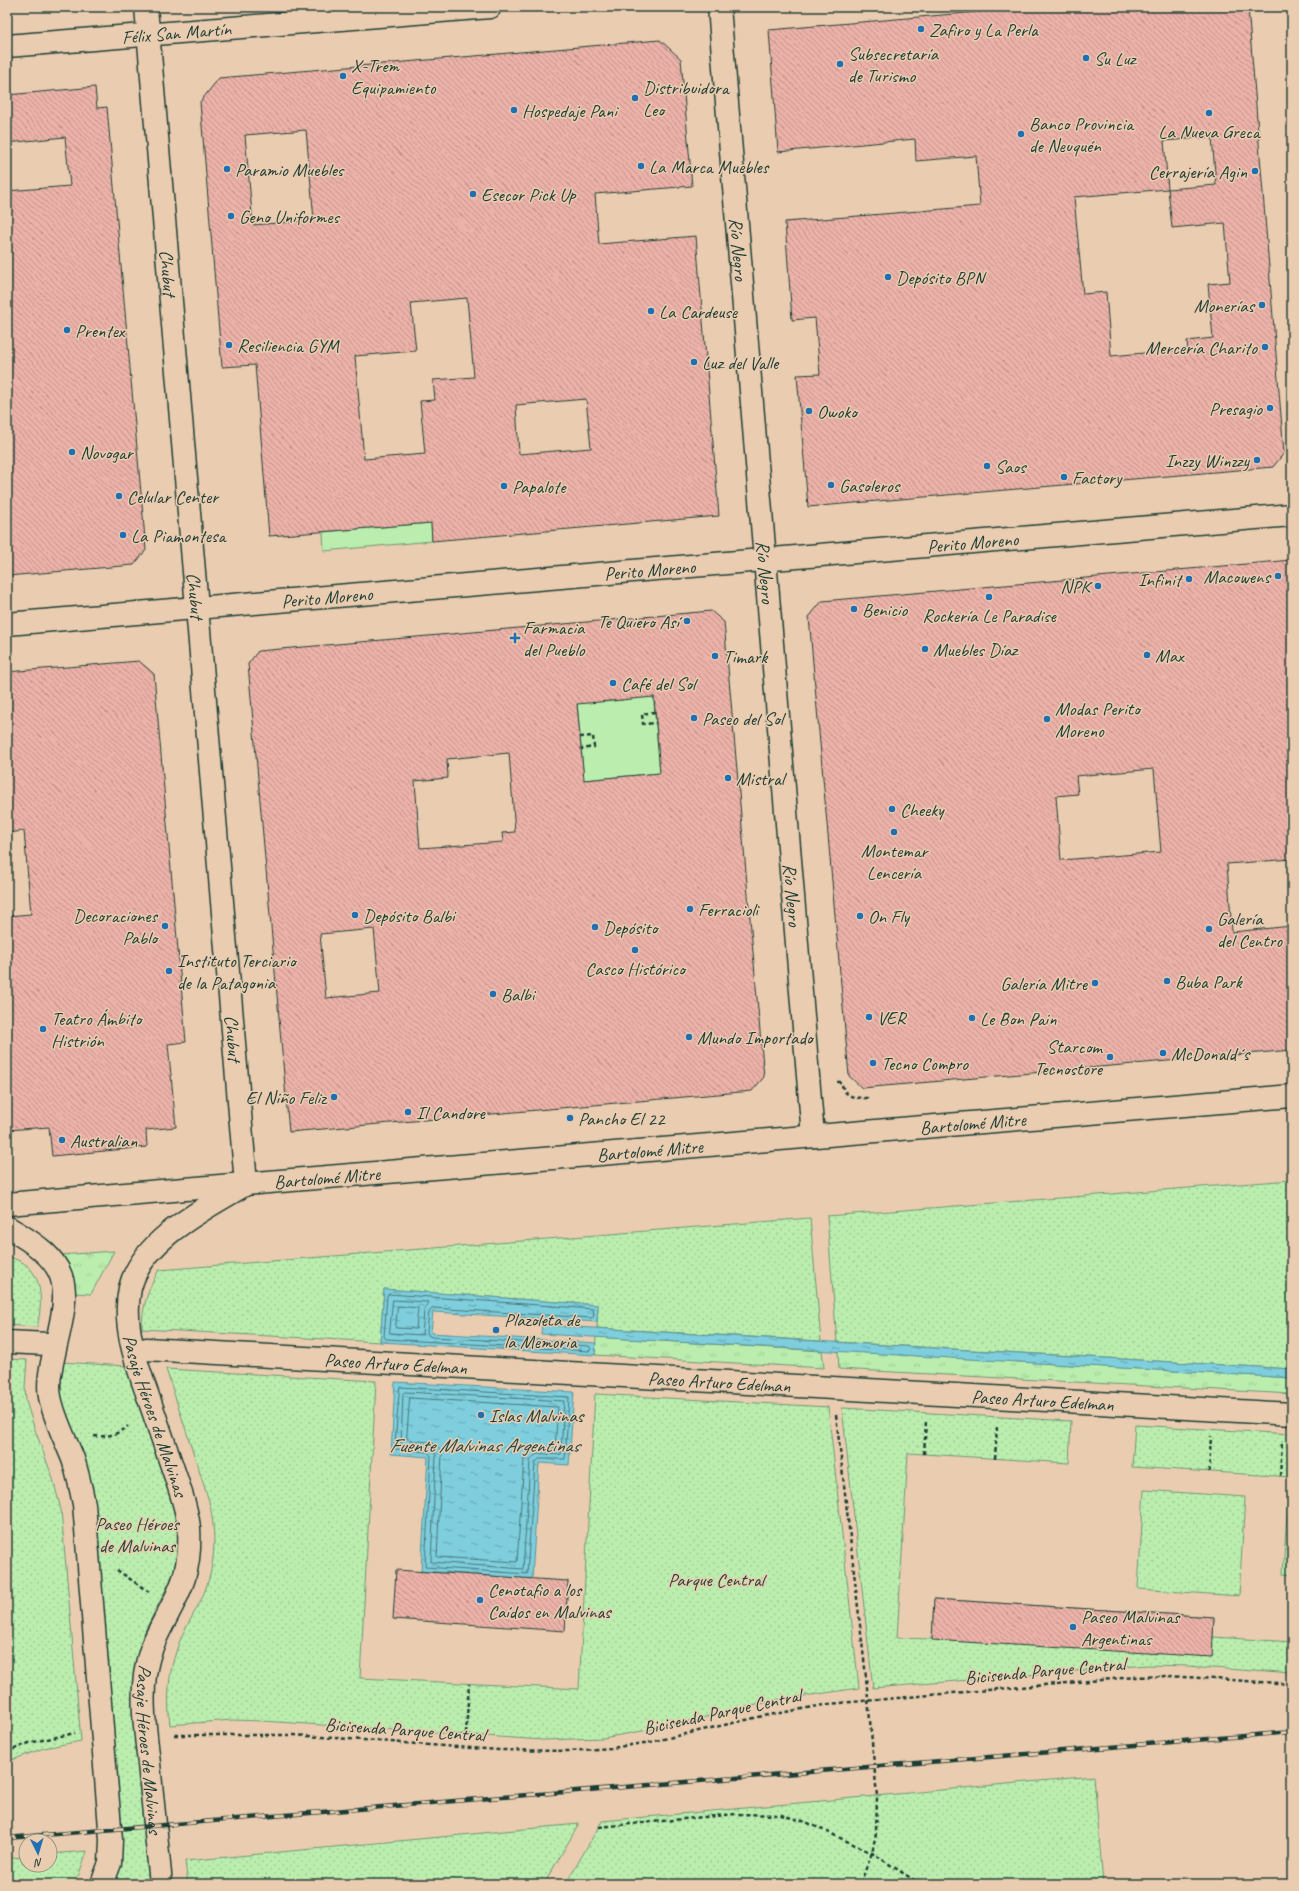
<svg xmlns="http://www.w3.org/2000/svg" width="1299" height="1891" viewBox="0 0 1299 1891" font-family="Caveat,sans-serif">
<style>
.grass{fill:url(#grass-tufts);stroke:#6d9671}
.park{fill:url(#park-dots);stroke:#6d9671}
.garden{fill:#bbeeae;stroke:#6d9671}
.water{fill:url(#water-ripples);stroke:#599499}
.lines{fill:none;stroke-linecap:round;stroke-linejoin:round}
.shore{stroke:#457778;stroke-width:1}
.building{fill:url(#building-back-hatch);stroke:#1f3d34;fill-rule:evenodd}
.street-casing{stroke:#1f3d34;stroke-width:25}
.secondary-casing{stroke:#1f3d34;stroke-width:25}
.highway-casing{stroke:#1f3d34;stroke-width:25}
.path{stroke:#1f3d34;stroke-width:2.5;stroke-dasharray:4 3;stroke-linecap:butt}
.street{stroke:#eacdb1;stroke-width:22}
.secondary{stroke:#eacdb1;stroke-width:22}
.highway{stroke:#eacdb1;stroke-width:22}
.rail-casing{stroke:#1f3d34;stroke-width:4.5}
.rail{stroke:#eacdb1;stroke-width:3;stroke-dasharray:9;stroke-linecap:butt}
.poi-dot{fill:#1f6fb2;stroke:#eacdb1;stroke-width:1.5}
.labels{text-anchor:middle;stroke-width:3;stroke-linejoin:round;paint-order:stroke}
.poi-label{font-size:19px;fill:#1f3d34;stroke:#eacdb1;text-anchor:start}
.street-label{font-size:19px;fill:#1f3d34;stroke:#eacdb1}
.park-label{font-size:19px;fill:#27463a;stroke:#eacdb1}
.water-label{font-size:20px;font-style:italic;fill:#24443c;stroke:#eacdb1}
</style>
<defs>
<pattern id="grass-tufts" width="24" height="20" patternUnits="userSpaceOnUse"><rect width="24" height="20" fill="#bbeeae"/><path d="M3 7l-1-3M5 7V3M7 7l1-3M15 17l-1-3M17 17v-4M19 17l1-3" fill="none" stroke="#a0cd96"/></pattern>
<pattern id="park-dots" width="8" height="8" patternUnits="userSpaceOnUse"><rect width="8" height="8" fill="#bbeeae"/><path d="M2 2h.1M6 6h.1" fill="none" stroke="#a0cd96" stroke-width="1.8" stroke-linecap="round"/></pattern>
<pattern id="water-ripples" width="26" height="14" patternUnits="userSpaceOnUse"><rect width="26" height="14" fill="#7fcedd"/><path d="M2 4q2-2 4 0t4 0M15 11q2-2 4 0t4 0" fill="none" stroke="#67a8b4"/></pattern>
<pattern id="building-back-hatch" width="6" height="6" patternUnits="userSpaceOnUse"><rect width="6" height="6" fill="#ecb2a8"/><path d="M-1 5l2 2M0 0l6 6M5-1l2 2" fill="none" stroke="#bf928a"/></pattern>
</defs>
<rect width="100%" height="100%" fill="#eacdb1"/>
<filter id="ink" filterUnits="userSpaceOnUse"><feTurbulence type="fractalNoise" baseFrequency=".025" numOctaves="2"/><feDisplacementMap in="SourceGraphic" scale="8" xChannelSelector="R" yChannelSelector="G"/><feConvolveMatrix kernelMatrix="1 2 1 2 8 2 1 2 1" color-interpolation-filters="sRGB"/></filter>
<g filter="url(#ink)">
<g class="grass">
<path d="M114,1251L91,1294L75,1293L72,1274L60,1255Z"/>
<path d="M596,1337L822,1351L824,1368L595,1355Z"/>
<path d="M838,1351L1292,1378V1394L839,1369Z"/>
</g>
<g class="park">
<path d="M1292,1180V1369L837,1342L827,1216Z"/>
<path d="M810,1218L821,1341L597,1328L598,1305L384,1289L380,1342L142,1329C142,1307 148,1289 159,1270Z"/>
<path d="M7,1257C43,1263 44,1298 37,1327L7,1325Z"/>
<path d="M7,1359L27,1360L25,1387L26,1401L34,1427L53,1479L61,1510L81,1741L44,1748L7,1762Z"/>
<path d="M60,1362L126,1366L172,1503L178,1533V1546L174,1573L145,1631L135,1667L134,1683L136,1734L150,1884H112L119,1862L59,1396Z"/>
<path d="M166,1369L376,1381L360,1678L579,1689L595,1394L828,1407L859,1688L777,1700L659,1728L603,1738L543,1740L263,1721L232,1720L170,1725C167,1699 168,1674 177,1649C182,1632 193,1616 201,1600C216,1568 217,1535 209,1501Z"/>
<path d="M842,1408L1071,1421L1069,1463L908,1453L897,1638L932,1639L934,1599L1214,1617L1213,1637L1292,1642V1674L1188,1666L1147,1665L873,1688Z"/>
<path d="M1135,1425L1292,1434V1477L1132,1467Z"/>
<path d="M1144,1490L1245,1497L1239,1596L1138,1589Z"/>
<path d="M1288,1498H1292V1575L1283,1574Z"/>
<path d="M1094,1776L1103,1884H566L602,1821Z"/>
<path d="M579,1824L544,1884H188L185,1861Z"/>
<path d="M87,1851L79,1874L72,1884H7V1858L26,1857V1865H50V1854Z"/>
</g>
<g class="garden">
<path d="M431,523L432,541L324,551L323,532Z"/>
<path d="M650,658L660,773L584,780L575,679L593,691L605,702L623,700L634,687Z"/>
</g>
<g class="water">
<path d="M384,1289L598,1305L597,1322L433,1312L431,1333L596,1343L595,1355L380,1342Z"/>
<path d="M542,1325L1292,1369V1378L541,1334Z"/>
<path d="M395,1382L574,1392L569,1465L539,1463L532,1579L421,1571L428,1457L391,1454Z"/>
</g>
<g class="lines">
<g class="shore">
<path d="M389,1294L593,1309L594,1316L592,1318L433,1308L429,1312L427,1332L429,1336L432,1337L589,1346L591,1349L589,1351L386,1339L384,1337L387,1296Z"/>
<path d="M393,1300L428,1302L424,1311L422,1335L390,1333Z"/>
<path d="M398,1306L418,1308L416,1329L396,1328Z"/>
<path d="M400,1387L569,1397L565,1459H539L535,1463L527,1574L425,1567L431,1456L428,1452L395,1449Z"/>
<path d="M405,1392L564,1401L561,1454C550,1457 535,1448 530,1462L523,1569L431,1562L436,1456C431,1441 411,1449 401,1444L403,1394Z"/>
<path d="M410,1398L558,1407L555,1448C543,1451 529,1444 524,1460L517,1562L437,1557L442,1454C437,1437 420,1444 407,1439Z"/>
</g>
</g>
<g class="building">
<path d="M1035,7H1248L1284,453L1273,467L808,507L797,375L820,374L815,318L792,320L785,222L980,206L976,156L916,161L915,139L778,152L769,30ZM1212,137L1216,185L1168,189L1164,141ZM1168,189L1172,228L1225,223L1230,282L1208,284L1213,338L1187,341L1188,349L1111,356L1106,292L1083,294L1074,197Z"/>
<path d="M660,40L681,59L692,186L595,194L599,244L696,236L719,516L432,541L431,523L269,536L255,365L222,367L200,102L219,78ZM306,130L314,220L253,225L245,135ZM467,298L474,377L433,380L435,400L420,401L425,454L364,459L355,356L416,351L411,303ZM586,399L591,448L519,454L516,405Z"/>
<path d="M95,87L97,108L107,107L146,550L134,565L7,576V191L70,186L65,137L7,143V95Z"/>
<path d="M1292,560V859L1227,864L1232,932L1292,926V1050L862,1088L849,1076L809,617L822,601ZM1154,769L1161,852L1061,860L1056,796L1078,794L1076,776Z"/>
<path d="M711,611L724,622L764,1077L752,1091L289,1132L248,664L258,651ZM654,697L660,773L584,780L577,704ZM509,753L515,832L502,833L503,842L420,848L415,781L448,778L447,759ZM374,929L380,993L326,998L320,934Z"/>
<path d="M139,661L154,674L186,1042L168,1044L176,1127L146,1130L147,1147L52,1156L49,1127L7,1130V916L31,914L24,831L7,833V672Z"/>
<path d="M396,1570L568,1581L565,1631L393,1619Z"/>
<path d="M934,1599L1214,1617L1212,1657L932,1640Z"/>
</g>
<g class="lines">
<defs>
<g id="street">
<path id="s1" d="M146,7L246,1184C206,1208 142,1239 130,1288C122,1327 137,1365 150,1402C158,1425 166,1448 174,1472C180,1490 187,1508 189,1528C190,1545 189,1561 184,1578C173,1613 150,1635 145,1675C141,1704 146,1735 149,1764C153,1804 157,1844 161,1884"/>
<path id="s2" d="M719,7L813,1136"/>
<path id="s3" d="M7,624L1292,515"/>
<path d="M7,1227C70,1263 72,1281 55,1349C52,1364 47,1381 50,1397C54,1418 65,1439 73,1459C78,1474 81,1489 84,1504L111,1840L110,1863L102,1884"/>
<path d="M7,1342L48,1344"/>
<path id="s4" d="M146,1349L1292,1414"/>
</g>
<g id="secondary">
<path id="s5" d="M7,1204L1292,1096"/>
</g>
<g id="highway">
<path id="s6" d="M7,46L490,7"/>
</g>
</defs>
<use href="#street" class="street-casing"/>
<use href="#secondary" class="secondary-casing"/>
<use href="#highway" class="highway-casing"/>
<g class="path">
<path d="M655,712L642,714L643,724L656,723"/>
<path d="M580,737L593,736L594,747L581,749"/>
<path d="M837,1082H841C845,1097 852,1098 867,1098L868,1101"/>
<path d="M836,1415L866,1677L877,1796L876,1833L872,1853L860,1884"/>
<path d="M94,1436C107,1437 118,1435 128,1426"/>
<path d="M924,1454L926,1421"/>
<path d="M995,1459L997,1425"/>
<path d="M1209,1472L1211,1436"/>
<path d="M1280,1476L1282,1441"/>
<path d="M117,1570L149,1592"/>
<path d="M466,1734L469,1684"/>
<path d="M174,1735H294L499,1750L568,1751L611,1748L651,1742L763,1716L829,1704L1135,1677L1169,1676L1292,1684"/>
<path d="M7,1752L29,1743L75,1733"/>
<path d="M599,1827L736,1814L781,1815L806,1822L872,1853L920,1884"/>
</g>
<use href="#street" class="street"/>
<use href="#secondary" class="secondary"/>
<use href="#highway" class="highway"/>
<defs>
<path id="rail" d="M7,1838L1292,1732"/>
</defs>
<use href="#rail" class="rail-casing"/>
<use href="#rail" class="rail"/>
</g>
</g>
<g class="poi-dot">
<circle cx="921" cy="29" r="4"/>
<circle cx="1086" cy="58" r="4"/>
<circle cx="840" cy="64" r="4"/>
<circle cx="343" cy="76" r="4"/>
<circle cx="635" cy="98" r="4"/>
<circle cx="514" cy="110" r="4"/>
<circle cx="1209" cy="113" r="4"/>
<circle cx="1021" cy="134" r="4"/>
<circle cx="641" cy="166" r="4"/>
<circle cx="227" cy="169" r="4"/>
<circle cx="1255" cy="171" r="4"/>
<circle cx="473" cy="194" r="4"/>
<circle cx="231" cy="216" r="4"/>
<circle cx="888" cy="277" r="4"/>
<circle cx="1262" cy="305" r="4"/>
<circle cx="651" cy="311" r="4"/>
<circle cx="67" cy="330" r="4"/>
<circle cx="229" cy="345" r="4"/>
<circle cx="1265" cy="347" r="4"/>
<circle cx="694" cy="362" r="4"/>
<circle cx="1270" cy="408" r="4"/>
<circle cx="809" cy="411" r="4"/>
<circle cx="72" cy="452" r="4"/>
<circle cx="1257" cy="460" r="4"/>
<circle cx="987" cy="466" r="4"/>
<circle cx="1064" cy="477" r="4"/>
<circle cx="831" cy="485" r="4"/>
<circle cx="504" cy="486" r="4"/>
<circle cx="119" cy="496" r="4"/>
<circle cx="123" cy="535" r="4"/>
<circle cx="1278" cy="576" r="4"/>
<circle cx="1189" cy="579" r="4"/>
<circle cx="1098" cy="586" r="4"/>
<circle cx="989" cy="597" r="4"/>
<circle cx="854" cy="609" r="4"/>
<circle cx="687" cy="621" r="4"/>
<path d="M513 632h4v4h4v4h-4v4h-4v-4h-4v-4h4z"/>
<circle cx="925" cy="649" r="4"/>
<circle cx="1147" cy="655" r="4"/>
<circle cx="715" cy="656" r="4"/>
<circle cx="613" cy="683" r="4"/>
<circle cx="694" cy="718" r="4"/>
<circle cx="1047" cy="719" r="4"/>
<circle cx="728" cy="778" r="4"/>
<circle cx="892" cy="809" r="4"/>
<circle cx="894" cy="832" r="4"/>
<circle cx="690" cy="909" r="4"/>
<circle cx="355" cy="915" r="4"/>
<circle cx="860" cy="916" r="4"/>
<circle cx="165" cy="926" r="4"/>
<circle cx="595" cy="927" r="4"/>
<circle cx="1209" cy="929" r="4"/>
<circle cx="635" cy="950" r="4"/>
<circle cx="169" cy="971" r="4"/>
<circle cx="1167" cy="981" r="4"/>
<circle cx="1095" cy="983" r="4"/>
<circle cx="493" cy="994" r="4"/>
<circle cx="869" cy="1017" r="4"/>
<circle cx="972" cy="1018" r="4"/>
<circle cx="43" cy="1029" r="4"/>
<circle cx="689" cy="1037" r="4"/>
<circle cx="1163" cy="1053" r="4"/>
<circle cx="1110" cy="1057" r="4"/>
<circle cx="873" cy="1063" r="4"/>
<circle cx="334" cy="1097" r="4"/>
<circle cx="408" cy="1112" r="4"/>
<circle cx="570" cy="1118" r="4"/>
<circle cx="62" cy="1140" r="4"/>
<circle cx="496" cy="1330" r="4"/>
<circle cx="481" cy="1415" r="4"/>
<circle cx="480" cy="1600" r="4"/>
<circle cx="1073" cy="1627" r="4"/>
</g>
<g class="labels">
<g class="poi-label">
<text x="929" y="36">Zafiro y La Perla</text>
<text x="848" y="60">Subsecretaría<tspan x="848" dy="22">de Turismo</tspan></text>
<text x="1094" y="65">Su Luz</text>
<text x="351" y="72">X-Trem<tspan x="351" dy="22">Equipamiento</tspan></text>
<text x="643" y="94">Distribuidora<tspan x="643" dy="22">Leo</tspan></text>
<text x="522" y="117">Hospedaje Pani</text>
<text x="1029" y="130">Banco Provincia<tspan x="1029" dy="22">de Neuquén</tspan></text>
<text x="1209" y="138" text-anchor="middle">La Nueva Greca</text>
<text x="649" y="173">La Marca Muebles</text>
<text x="235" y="176">Paramio Muebles</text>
<text x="1247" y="178" text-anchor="end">Cerrajería Agin</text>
<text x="481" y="201">Esecor Pick Up</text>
<text x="239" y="223">Geno Uniformes</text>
<text x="896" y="284">Depósito BPN</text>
<text x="1254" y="312" text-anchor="end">Monerías</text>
<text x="659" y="318">La Cardeuse</text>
<text x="75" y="337">Prentex</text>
<text x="237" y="352">Resiliencia GYM</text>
<text x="1257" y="354" text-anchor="end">Mercería Charito</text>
<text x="702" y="369">Luz del Valle</text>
<text x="1262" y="415" text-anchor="end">Presagio</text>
<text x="817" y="418">Owoko</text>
<text x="80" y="459">Novogar</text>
<text x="1249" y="467" text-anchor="end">Inzzy Winzzy</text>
<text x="995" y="473">Saos</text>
<text x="1072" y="484">Factory</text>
<text x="839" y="492">Gasoleros</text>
<text x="512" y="493">Papalote</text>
<text x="127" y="503">Celular Center</text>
<text x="131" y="542">La Piamontesa</text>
<text x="1270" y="583" text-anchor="end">Macowens</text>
<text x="1181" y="586" text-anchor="end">Infinit</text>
<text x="1090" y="593" text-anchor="end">NPK</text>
<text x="862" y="616">Benicio</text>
<text x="989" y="622" text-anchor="middle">Rockería Le Paradise</text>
<text x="679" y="628" text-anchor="end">Te Quiero Así</text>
<text x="523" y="634">Farmacia<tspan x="523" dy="22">del Pueblo</tspan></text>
<text x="933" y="656">Muebles Díaz</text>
<text x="1155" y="662">Max</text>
<text x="723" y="663">Timark</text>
<text x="621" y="690">Café del Sol</text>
<text x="1055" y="715">Modas Perito<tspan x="1055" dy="22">Moreno</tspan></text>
<text x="702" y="725">Paseo del Sol</text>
<text x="736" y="785">Mistral</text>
<text x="900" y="816">Cheeky</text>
<text x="894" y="857" text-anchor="middle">Montemar<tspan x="894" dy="22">Lencería</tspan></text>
<text x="698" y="916">Ferracioli</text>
<text x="157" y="922" text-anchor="end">Decoraciones<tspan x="157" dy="22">Pablo</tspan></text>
<text x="363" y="922">Depósito Balbi</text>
<text x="868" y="923">On Fly</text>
<text x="1217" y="925">Galería<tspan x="1217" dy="22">del Centro</tspan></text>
<text x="603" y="934">Depósito</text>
<text x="177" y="967">Instituto Terciario<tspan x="177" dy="22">de la Patagonia</tspan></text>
<text x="635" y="975" text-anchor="middle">Casco Histórico</text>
<text x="1175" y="988">Buba Park</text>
<text x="1087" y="990" text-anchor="end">Galería Mitre</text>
<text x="501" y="1001">Balbi</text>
<text x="877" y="1024">VER</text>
<text x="51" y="1025">Teatro Ámbito<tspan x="51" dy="22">Histrión</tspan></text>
<text x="980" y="1025">Le Bon Pain</text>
<text x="697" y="1044">Mundo Importado</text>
<text x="1102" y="1053" text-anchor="end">Starcom<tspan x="1102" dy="22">Tecnostore</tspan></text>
<text x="1171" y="1060">McDonald´s</text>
<text x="881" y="1070">Tecno Compro</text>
<text x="326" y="1104" text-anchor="end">El Niño Feliz</text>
<text x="416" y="1119">Il Candore</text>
<text x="578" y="1125">Pancho El 22</text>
<text x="70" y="1147">Australian</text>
<text x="504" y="1326">Plazoleta de<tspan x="504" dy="22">la Memoria</tspan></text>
<text x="489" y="1422">Islas Malvinas</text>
<text x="488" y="1596">Cenotafio a los<tspan x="488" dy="22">Caídos en Malvinas</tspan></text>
<text x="1081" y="1623">Paseo Malvinas<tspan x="1081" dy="22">Argentinas</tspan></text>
</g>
<g class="street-label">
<text dy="7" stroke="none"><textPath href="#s6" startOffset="170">Félix San Martín</textPath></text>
<text dy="7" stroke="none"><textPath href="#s2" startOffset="243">Río Negro</textPath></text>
<text dy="7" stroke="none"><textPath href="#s1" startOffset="267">Chubut</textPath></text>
<text dy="7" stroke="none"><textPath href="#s3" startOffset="969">Perito Moreno</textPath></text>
<text dy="7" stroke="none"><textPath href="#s3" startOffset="645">Perito Moreno</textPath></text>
<text dy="7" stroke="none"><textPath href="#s2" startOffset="567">Río Negro</textPath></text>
<text dy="7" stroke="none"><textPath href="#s1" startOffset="591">Chubut</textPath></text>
<text dy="7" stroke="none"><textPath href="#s3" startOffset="321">Perito Moreno</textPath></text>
<text dy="7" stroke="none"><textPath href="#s2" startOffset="891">Río Negro</textPath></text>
<text dy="7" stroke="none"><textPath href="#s1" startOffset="1035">Chubut</textPath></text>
<text dy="7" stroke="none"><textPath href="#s5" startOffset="969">Bartolomé Mitre</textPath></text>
<text dy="7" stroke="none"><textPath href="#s5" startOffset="645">Bartolomé Mitre</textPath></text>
<text dy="7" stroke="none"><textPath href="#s5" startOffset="321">Bartolomé Mitre</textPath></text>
<text dy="7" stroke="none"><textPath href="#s4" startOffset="250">Paseo Arturo Edelman</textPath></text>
<text dy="7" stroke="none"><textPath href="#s4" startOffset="574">Paseo Arturo Edelman</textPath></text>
<text dy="7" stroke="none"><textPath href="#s4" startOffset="898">Paseo Arturo Edelman</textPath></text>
<text dy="7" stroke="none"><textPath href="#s1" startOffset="1473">Pasaje Héroes de Malvinas</textPath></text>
<text transform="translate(1045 1670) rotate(-5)" y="7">Bicisenda Parque Central</text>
<text transform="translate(722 1711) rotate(-12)" y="7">Bicisenda Parque Central</text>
<text transform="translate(405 1729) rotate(4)" y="7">Bicisenda Parque Central</text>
<text dy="7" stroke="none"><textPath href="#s1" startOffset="1821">Pasaje Héroes de Malvinas</textPath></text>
</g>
<g class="park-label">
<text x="137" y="1530">Paseo Héroes<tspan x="137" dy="22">de Malvinas</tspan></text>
<text x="716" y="1586">Parque Central</text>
</g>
<g class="water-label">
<text x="484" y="1452">Fuente Malvinas Argentinas</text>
</g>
</g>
<rect width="1299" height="1891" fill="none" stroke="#eacdb1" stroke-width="24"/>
<rect x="12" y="12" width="1275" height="1867" fill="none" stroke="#1f3d34" stroke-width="1.5" filter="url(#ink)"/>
<g transform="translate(38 1853) rotate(175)"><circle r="19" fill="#eacdb1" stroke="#99937f"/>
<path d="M0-3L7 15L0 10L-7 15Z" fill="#1f6fb2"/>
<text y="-6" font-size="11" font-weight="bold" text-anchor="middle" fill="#1f3d34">N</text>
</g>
</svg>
